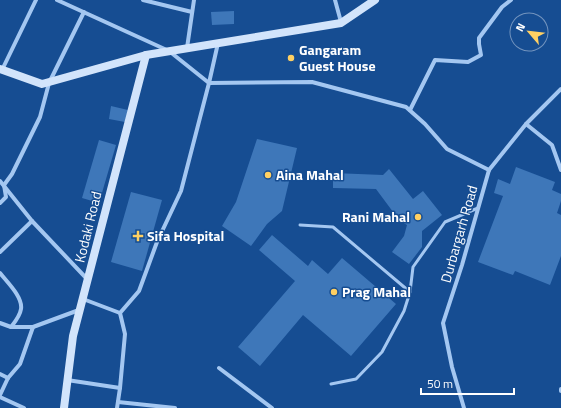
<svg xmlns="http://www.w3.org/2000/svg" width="561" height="408" viewBox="0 0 561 408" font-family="'Titillium Web',sans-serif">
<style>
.building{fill:#3e77b9}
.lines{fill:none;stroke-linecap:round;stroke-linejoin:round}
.lane{stroke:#a4c7f1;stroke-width:3}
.street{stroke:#a4c7f1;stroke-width:4}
.secondary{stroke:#d2e4fb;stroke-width:8}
.poi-dot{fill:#ffd063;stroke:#164d92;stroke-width:1.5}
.labels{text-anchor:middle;stroke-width:3;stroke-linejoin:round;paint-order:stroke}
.poi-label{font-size:14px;font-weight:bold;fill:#fff;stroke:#164d92;text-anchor:start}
.street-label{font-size:14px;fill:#fff;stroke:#164d92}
</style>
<rect width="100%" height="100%" fill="#164d92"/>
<g class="building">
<path d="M234,11V24L212,25L211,12Z"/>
<path d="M111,106L128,110L125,122L109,119Z"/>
<path d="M257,139L297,148L282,211L267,224L251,246L222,226L236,202Z"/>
<path d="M99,140L116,145L99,203L82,198Z"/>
<path d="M516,167L555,182L552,190L561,194V201L557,213L561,215V256L550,285L515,271L513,275L478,262L503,196L494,193L498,179L510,184Z"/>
<path d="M389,169L413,199L423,191L442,215L422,231V247L409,264L392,252L404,236L407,225L399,220L376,189L333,188V173L383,175Z"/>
<path d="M131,192L162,200L142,271L111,262Z"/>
<path d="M272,235L308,266L312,260L328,274L342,258L396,304L351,356L303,315L260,366L238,347L295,281L259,250Z"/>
</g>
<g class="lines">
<g class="lane">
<path d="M300,225L333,227L410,292"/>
<path d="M331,384L356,379L382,352L404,311L410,292L413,267L445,222L478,208"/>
</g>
<g class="street">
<path d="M57,0L169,51L209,83L312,82L406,107L425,124L447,149L489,170"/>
<path d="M143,0L192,12"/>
<path d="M335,0L341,22"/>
<path d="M187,48L194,0"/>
<path d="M2,70L36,0"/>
<path d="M410,110L435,60L468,62L481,55L479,44V38L502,7L511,0"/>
<path d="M526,124L552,145L561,170"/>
<path d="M0,181L32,221L88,280"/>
<path d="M0,203L6,197L4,185L12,174L40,117L49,83L84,12"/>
<path d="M0,252L32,221"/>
<path d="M0,273C7,282 23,297 21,309C20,316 15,322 11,327H33L20,364L8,378L0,395"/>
<path d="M83,299L120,313"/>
<path d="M0,323L11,327"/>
<path d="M33,327L79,310"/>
<path d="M219,368L272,408"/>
<path d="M0,374L8,378"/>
<path d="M67,380L120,388"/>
<path d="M561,389V391"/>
<path d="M0,397L24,408"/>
<path d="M118,402L175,408"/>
<path d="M117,408L120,388L125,334L120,313L139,291L157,242L181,191L209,83L218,43"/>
<path d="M464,408L452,367L443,323L462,265L489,170L526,124L561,89"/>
</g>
<g class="secondary">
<path d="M0,69L42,84L146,55L341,23L375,0"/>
<path d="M64,408L73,336L146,55"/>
</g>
</g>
<g class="poi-dot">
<circle cx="291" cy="58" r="4"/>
<circle cx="268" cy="175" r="4"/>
<circle cx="418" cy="217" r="4"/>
<path d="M136 230h4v4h4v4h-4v4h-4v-4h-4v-4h4z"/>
<circle cx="334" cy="292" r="4"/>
</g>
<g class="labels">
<g class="poi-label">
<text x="299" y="55">Gangaram<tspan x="299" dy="16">Guest House</tspan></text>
<text x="276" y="180">Aina Mahal</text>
<text x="410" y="222" text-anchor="end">Rani Mahal</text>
<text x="147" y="241">Sifa Hospital</text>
<text x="342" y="297">Prag Mahal</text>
</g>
<g class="street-label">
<text transform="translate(88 227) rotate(-76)" y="5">Kodaki Road</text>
<text transform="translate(459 234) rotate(-74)" y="5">Durbargarh Road</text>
</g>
</g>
<g transform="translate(529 32) rotate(298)"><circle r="19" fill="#164d92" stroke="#7394be"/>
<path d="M0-3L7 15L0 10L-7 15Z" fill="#ffd063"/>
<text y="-6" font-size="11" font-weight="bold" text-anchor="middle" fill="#ffffff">N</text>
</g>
<path d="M421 388v6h93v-6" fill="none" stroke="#ffffff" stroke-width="2"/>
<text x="427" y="388" font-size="12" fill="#ffffff" stroke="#164d92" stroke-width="3" paint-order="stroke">50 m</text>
</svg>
